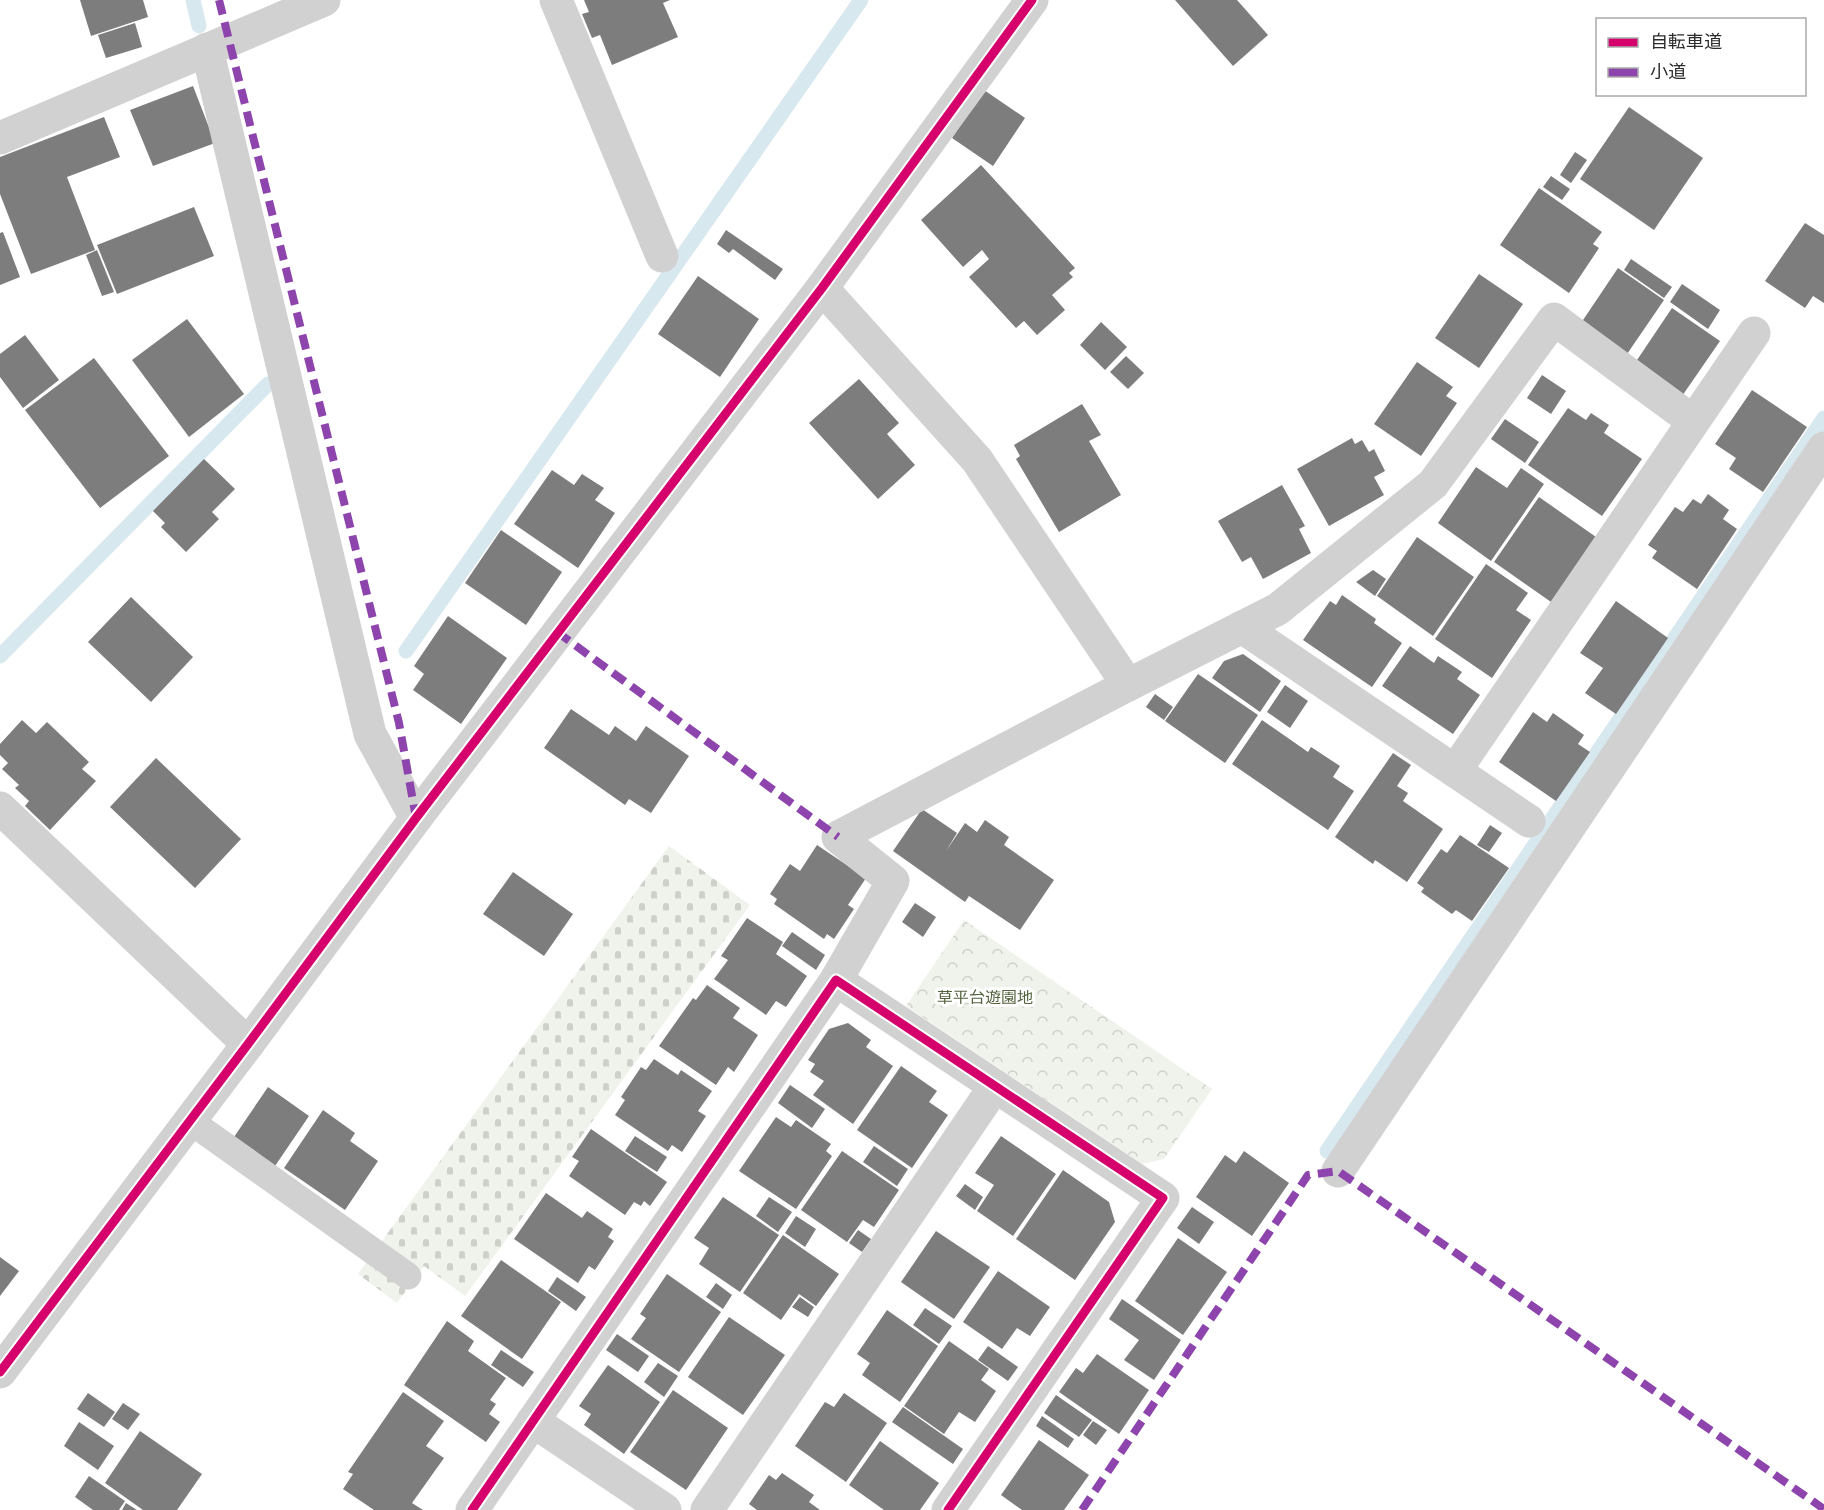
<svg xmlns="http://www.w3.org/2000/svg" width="1824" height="1510" viewBox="0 0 1824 1510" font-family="Inter,'Noto Sans JP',sans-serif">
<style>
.cemetery{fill:url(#cemetery-stones)}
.park{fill:url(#park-crowns)}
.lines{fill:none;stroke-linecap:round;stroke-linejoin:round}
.stream{stroke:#d8e8ef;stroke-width:15}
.building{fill:#7d7d7d}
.lane{stroke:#d1d1d1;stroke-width:27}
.street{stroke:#d1d1d1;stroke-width:33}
.quiet{stroke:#8e44ad;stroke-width:8;stroke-dasharray:15 8;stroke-linecap:butt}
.cycleway-casing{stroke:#fff;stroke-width:13}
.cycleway{stroke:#d6006c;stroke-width:9}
.labels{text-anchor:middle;stroke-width:6;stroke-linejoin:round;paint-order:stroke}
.park-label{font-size:16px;fill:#53633d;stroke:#fff}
</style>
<defs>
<pattern id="cemetery-stones" width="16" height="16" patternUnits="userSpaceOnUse" patternTransform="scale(1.5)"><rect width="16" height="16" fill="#f0f3eb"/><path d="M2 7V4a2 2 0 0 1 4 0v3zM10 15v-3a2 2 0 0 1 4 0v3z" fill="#ced0ca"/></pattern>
<pattern id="park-crowns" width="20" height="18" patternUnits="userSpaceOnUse" patternTransform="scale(1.5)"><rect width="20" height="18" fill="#f0f3eb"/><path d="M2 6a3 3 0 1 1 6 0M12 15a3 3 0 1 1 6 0" fill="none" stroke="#ced0ca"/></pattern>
</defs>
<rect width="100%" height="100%" fill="#fff"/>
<path class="cemetery" d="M669,846L750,905L465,1296L424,1266L397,1303L358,1274Z"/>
<path class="park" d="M964,920L1212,1089L1164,1159L1142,1164L906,1006Z"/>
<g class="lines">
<g class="stream">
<path d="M193,0L199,26"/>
<path d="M406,651L861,0"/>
<path d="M0,656L268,384"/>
<path d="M1327,1151L1824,418"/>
</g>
</g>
<g class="building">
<path d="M80,0H143L148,17L91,36Z"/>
<path d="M584,0H670L663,3L678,37L612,65L600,35L592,38L582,14L589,12Z"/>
<path d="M1175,0H1237L1268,35L1233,66Z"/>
<path d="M135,23L142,47L106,58L98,35Z"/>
<path d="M193,86L215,143L153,166L130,110Z"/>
<path d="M984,90L1025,118L993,166L952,138Z"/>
<path d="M1629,107L1703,158L1654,230L1580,179Z"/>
<path d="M104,117L120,157L67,177L95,250L31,274L0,194V157Z"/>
<path d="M1575,152L1587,160L1571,183L1560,175Z"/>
<path d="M981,165L1075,268L1069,273L1073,277L1052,295L1065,310L1037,335L1024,321L1016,328L969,277L989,259L982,250L963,267L921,220Z"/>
<path d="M1551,176L1570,189L1562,200L1543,187Z"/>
<path d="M1539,188L1602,232L1593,244L1599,248L1569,293L1500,245Z"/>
<path d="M194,207L214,256L117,294L97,245Z"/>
<path d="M1805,223L1824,235V303L1813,296L1805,308L1765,281Z"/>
<path d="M726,230L783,269L775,280L733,249L729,253L717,244Z"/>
<path d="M3,232L20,277L0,285V233Z"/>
<path d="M97,250L114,292L102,296L86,255Z"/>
<path d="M1631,259L1672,287L1664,298L1624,270Z"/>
<path d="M1618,268L1664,300L1625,357L1579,326Z"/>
<path d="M1479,274L1523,304L1479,368L1435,338Z"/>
<path d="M698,276L759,319L720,377L658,334Z"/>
<path d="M1682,284L1720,310L1708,329L1670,302Z"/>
<path d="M1672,308L1720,341L1680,399L1633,366Z"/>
<path d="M187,319L244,394L189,437L132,360Z"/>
<path d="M1101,322L1127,347L1105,370L1080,345Z"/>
<path d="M25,335L59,380L23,408L0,377V354Z"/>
<path d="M1126,356L1144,373L1128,389L1110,372Z"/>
<path d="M94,358L169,456L100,508L25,410Z"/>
<path d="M1417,362L1453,387L1446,396L1457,403L1421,456L1374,424Z"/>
<path d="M1542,375L1566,391L1551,414L1527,398Z"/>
<path d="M859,379L899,423L887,434L915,465L878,499L809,423Z"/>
<path d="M1752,390L1807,427L1763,492L1729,469L1736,458L1715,444Z"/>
<path d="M1082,404L1101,435L1089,441L1121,495L1059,532L1016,459L1020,456L1014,445Z"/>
<path d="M1568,408L1586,420L1591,413L1609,425L1604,433L1642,459L1602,516L1528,465Z"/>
<path d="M1505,419L1539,442L1525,463L1491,439Z"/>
<path d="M1352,438L1355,444L1362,440L1369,452L1374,449L1385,471L1374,477L1384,495L1329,526L1297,469Z"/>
<path d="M204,459L235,489L212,512L219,519L186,552L161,527L165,523L153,511Z"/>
<path d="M1476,467L1507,488L1521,468L1544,484L1491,561L1438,523Z"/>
<path d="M552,470L574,485L582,474L604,488L595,500L615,513L578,568L514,524Z"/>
<path d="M1282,485L1305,526L1299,529L1311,553L1263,579L1251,557L1242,562L1218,521Z"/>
<path d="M1708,494L1729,510L1723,519L1737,529L1697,589L1652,558L1657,551L1648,545L1675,507L1683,512L1693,499L1701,504Z"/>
<path d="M1539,497L1596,537L1551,602L1494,562Z"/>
<path d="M501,530L562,572L526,625L465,583Z"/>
<path d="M1417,537L1474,577L1433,636L1377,596Z"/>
<path d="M1486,564L1528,593L1516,610L1531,620L1492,678L1435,639Z"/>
<path d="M1373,570L1386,579L1375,596L1356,582Z"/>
<path d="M1342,595L1376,619L1374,623L1402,643L1372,687L1303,640L1330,601L1336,605Z"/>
<path d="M131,597L193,657L151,702L88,642Z"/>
<path d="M1616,601L1668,638L1616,714L1585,693L1603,668L1580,653Z"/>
<path d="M448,616L507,658L461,724L413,690L424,674L414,666Z"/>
<path d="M1410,646L1434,663L1438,656L1462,672L1457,679L1480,695L1453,734L1382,686Z"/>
<path d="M1243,654L1281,681L1260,712L1212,678L1224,661Z"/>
<path d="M1198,674L1258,715L1225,763L1165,721Z"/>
<path d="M1285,685L1308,701L1290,728L1267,712Z"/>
<path d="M1155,694L1173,707L1164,720L1146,707Z"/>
<path d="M571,709L609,735L615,726L636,741L646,726L689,756L651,813L629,799L625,805L544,748Z"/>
<path d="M1533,712L1547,722L1553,713L1584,735L1578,744L1590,752L1556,801L1499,762Z"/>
<path d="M22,720L36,733L47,722L89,762L82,769L96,781L50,830L25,806L29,801L15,788L19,785L2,769L8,763L0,755V744Z"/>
<path d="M1262,720L1308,752L1311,747L1340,766L1333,777L1354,791L1328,830L1232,764Z"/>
<path d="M1393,753L1411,765L1397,786L1408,793L1403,801L1443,829L1407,882L1375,860L1373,864L1335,837Z"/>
<path d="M156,758L241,839L195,888L110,807Z"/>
<path d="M922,809L957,833L946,851L965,823L977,832L985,820L1009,837L1004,845L1054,880L1020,930L969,896L965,902L893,851Z"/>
<path d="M1490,825L1502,833L1489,852L1477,845Z"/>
<path d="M1460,835L1509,868L1472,921L1456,910L1452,914L1421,892L1424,888L1417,883L1441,849L1447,853Z"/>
<path d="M817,845L866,878L848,905L854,909L834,939L827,934L824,939L774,904L777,899L770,894L790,864L800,871Z"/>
<path d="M513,872L573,914L544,956L483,914Z"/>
<path d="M915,903L936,917L923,937L902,922Z"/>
<path d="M747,918L783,942L776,954L807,976L786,1007L776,1001L766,1015L714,979L728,960L721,956Z"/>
<path d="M792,932L825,955L816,970L782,946Z"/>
<path d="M707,985L740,1008L733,1018L758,1035L734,1072L728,1067L716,1085L659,1046L693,998L696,1000Z"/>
<path d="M848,1023L871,1040L866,1047L893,1066L853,1124L813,1095L824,1081L810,1072L815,1064L808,1060L829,1029Z"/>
<path d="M654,1059L678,1075L681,1070L712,1091L698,1111L706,1116L682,1152L672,1145L668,1151L615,1115L625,1100L621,1097L641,1067L646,1070Z"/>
<path d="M901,1066L937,1091L929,1102L948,1115L912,1168L857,1130Z"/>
<path d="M790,1085L825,1109L812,1128L778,1103Z"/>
<path d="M268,1087L309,1116L275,1166L234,1137Z"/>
<path d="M323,1110L355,1133L350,1141L378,1161L345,1210L284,1168Z"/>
<path d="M776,1117L791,1127L796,1120L831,1144L826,1151L832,1156L796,1209L739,1171Z"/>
<path d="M591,1129L667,1182L650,1206L644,1201L641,1206L634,1202L625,1215L569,1176L579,1161L572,1157Z"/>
<path d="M635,1136L667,1157L657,1172L625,1151Z"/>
<path d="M1001,1136L1056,1174L1013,1236L977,1211L994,1185L975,1173Z"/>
<path d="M874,1146L908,1169L897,1186L863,1162Z"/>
<path d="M842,1151L899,1190L874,1227L863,1220L847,1242L801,1210Z"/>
<path d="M1244,1151L1289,1183L1252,1236L1196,1197L1225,1155L1236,1163Z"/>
<path d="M1063,1170L1109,1202L1115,1222L1075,1280L1016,1239Z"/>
<path d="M965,1184L983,1197L975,1210L956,1196Z"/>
<path d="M546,1193L582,1218L587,1211L613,1229L608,1237L614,1241L595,1270L589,1266L578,1283L514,1239Z"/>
<path d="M723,1197L779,1235L740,1292L699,1264L709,1248L694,1238Z"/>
<path d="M769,1197L792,1212L778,1232L756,1216Z"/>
<path d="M1192,1207L1214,1222L1199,1244L1177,1228Z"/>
<path d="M796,1216L816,1229L805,1247L785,1233Z"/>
<path d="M858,1230L871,1239L862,1252L849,1243Z"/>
<path d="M936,1231L990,1267L954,1319L901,1282Z"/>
<path d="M783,1235L839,1274L816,1306L799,1294L781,1320L743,1293Z"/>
<path d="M1178,1238L1227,1272L1183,1335L1135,1301Z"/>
<path d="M0,1257L19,1271L0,1296Z"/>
<path d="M501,1260L561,1302L522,1359L461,1316Z"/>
<path d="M998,1271L1050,1307L1030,1336L1017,1328L1002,1349L963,1322Z"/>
<path d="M667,1274L721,1312L679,1372L631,1339L646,1318L640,1314Z"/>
<path d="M557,1277L586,1297L576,1311L548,1291Z"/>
<path d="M716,1283L732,1295L723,1309L706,1297Z"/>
<path d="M800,1297L814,1307L808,1317L792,1307Z"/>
<path d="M1122,1299L1181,1340L1154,1380L1124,1360L1139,1340L1109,1319Z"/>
<path d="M925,1308L952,1326L939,1344L913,1325Z"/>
<path d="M887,1310L938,1346L900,1402L862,1375L870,1363L857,1354Z"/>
<path d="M729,1317L785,1355L743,1415L688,1377Z"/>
<path d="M447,1321L474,1341L468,1351L506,1378L490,1400L496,1404L489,1414L500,1422L486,1442L404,1385Z"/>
<path d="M617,1334L649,1356L638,1372L606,1350Z"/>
<path d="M949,1341L989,1369L981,1380L996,1391L975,1422L959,1412L944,1434L904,1406Z"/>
<path d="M988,1346L1018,1367L1008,1381L978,1360Z"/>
<path d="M501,1350L534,1372L523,1387L491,1365Z"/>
<path d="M1097,1354L1149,1390L1119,1434L1059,1392L1076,1368L1083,1373Z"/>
<path d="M658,1363L678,1376L664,1397L644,1382Z"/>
<path d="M608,1365L660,1402L624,1454L584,1425L591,1414L579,1406Z"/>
<path d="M673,1390L728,1428L686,1490L630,1452Z"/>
<path d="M403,1392L444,1421L426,1446L444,1458L412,1503L423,1510H374L343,1489L353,1474L348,1472Z"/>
<path d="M88,1393L115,1412L104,1427L77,1409Z"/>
<path d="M844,1393L887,1423L846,1482L795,1446L825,1402L834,1407Z"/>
<path d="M1056,1395L1092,1420L1079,1437L1044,1413Z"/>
<path d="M123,1403L140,1414L128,1430L112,1419Z"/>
<path d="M903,1407L963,1449L953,1464L892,1422Z"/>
<path d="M1042,1416L1074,1439L1068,1448L1036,1426Z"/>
<path d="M1093,1421L1107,1430L1096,1445L1083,1435Z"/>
<path d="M79,1422L114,1446L98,1470L64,1446Z"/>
<path d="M140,1431L202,1474L177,1510H143L105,1483Z"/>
<path d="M1039,1440L1089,1475L1064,1510H1022L1001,1495Z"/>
<path d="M880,1441L939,1483L920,1510H884L849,1485Z"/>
<path d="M782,1473L814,1495L809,1502L820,1510H757L749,1504L769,1475L776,1480Z"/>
<path d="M89,1476L125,1501L119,1510H93L75,1497Z"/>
<path d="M126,1503L137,1510H122Z"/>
</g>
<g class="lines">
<path class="lane" d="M190,1121L408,1276"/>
<g class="street">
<path d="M556,0L662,256"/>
<path d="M207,49L370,734L416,818"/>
<path d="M0,138L324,0"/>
<path d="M822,288L977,460L1128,685L838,837L893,881L836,980"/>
<path d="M1242,627L1529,821"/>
<path d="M1128,685L1278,609L1433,484L1554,319L1693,421"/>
<path d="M1455,771L1754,333"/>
<path d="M0,808L248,1044"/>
<path d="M1338,1171L1824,448"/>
<path d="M0,1372L248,1044L416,818L822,288L1032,0"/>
<path d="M533,1421L665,1510"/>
<path d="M472,1510L836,980L1163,1198L948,1510"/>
<path d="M707,1510L995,1086"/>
</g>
<g class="quiet">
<path d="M219,0L399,723L416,818"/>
<path d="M557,632L838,837"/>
<path d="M1082,1510L1308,1175L1338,1171L1824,1509"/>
</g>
<defs>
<g id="cycleway">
<path d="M0,1372L248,1044L416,818L822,288L1032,0"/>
<path d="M472,1510L836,980L1163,1198L948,1510"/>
</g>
</defs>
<use href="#cycleway" class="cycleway-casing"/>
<use href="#cycleway" class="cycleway"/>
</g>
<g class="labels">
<g class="park-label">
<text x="985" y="1003">草平台遊園地</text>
</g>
</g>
<rect x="1596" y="18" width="210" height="78" fill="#ffffff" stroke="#ababab" stroke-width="1.5"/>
<rect x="1608" y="38" width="30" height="9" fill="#d6006c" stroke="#ababab" stroke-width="1.5"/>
<text x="1650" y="48" font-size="18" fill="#2c2c2c">自転車道</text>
<rect x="1608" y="68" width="30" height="9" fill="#8e44ad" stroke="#ababab" stroke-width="1.5"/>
<text x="1650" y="78" font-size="18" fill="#2c2c2c">小道</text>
</svg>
